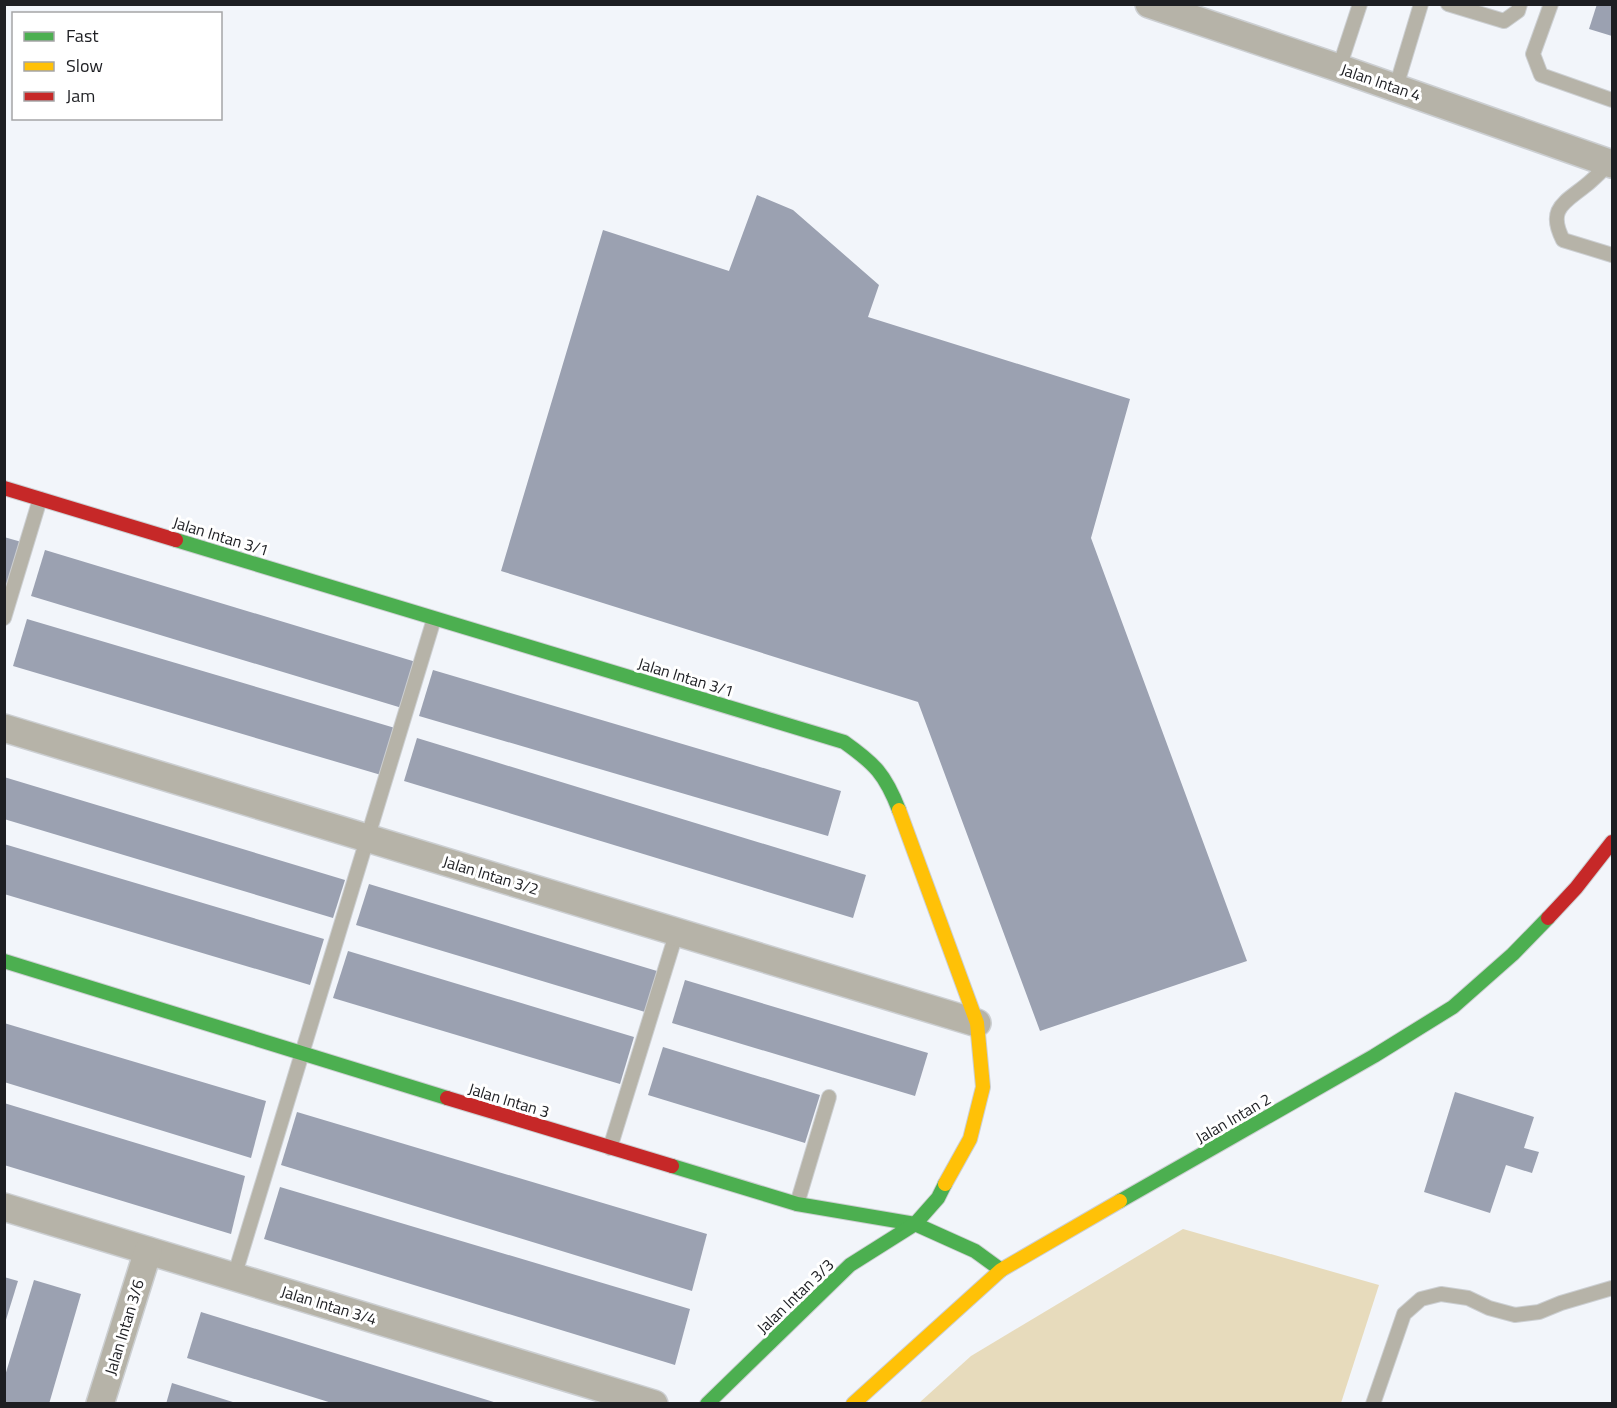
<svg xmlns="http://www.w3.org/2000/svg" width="1617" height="1408" viewBox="0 0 1617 1408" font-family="'Titillium Web',sans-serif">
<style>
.green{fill:#e7dbbc}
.building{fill:#9ba1b1}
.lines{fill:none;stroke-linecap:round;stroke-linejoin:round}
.lane-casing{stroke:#cccfd2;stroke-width:16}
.street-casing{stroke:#cccfd2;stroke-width:30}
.fast-casing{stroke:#cccfd2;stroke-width:16}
.slow-casing{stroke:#cccfd2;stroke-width:16}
.jam-casing{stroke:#cccfd2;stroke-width:16}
.lane{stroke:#b6b3a8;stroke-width:14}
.street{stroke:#b6b3a8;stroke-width:27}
.fast{stroke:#4caf50;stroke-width:14}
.slow{stroke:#ffc107;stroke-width:14}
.jam{stroke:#c62828;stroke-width:14}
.labels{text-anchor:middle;stroke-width:6;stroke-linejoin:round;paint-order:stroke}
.street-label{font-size:16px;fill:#1d1e22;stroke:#fff}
</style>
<rect width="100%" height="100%" fill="#f2f5fa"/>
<path class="green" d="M1183,1229L1379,1285L1341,1403H919L971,1356Z"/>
<g class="building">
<path d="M1597,4H1612V36L1589,29Z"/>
<path d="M757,195L793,210L879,285L868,317L1130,399L1091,538L1247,961L1040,1031L918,702L501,571L603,230L729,271Z"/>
<path d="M4,537L25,543L10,592L4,591Z"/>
<path d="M45,550L416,662L402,708L31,596Z"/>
<path d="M27,619L395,728L381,775L13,666Z"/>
<path d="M433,670L841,791L828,836L419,716Z"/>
<path d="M417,738L866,875L853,918L404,781Z"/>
<path d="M4,777L345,880L333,918L4,819Z"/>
<path d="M4,844L324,939L310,985L4,894Z"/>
<path d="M369,884L657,971L645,1012L356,925Z"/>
<path d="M348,951L634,1037L620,1084L333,998Z"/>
<path d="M685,980L928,1053L915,1096L672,1023Z"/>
<path d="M4,1023L266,1101L251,1158L4,1082Z"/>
<path d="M663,1047L820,1095L805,1143L648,1095Z"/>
<path d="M1455,1092L1534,1117L1524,1148L1539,1152L1532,1173L1506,1165L1490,1213L1424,1192Z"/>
<path d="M4,1103L245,1176L231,1234L4,1165Z"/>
<path d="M297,1112L707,1234L692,1291L281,1165Z"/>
<path d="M280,1187L690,1309L675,1365L264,1239Z"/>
<path d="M4,1277L18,1281L5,1323H4Z"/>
<path d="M34,1280L81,1294L49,1404H4V1379Z"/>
<path d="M201,1312L497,1403V1404H335L187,1358Z"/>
<path d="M172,1383L236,1403V1404H166Z"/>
</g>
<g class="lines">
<defs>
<g id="lane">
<path d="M1448,4L1504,21L1518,11L1520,4"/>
<path d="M1551,4L1533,54L1541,75L1612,100"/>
<path d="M1339,68L1360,4"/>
<path d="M1396,87L1421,4"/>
<path d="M1610,163C1602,170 1594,179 1585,186C1564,203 1547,209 1563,240L1612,255"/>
<path d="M4,618L40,499"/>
<path d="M610,1148L677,931"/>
<path d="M797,1204L829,1097"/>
<path d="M234,1277L434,619"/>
<path d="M1373,1404L1404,1314L1421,1299L1441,1294L1468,1298L1489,1308L1515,1315L1539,1312L1561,1303L1612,1288"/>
</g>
<g id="street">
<path d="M1149,4L1339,68L1612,164"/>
<path d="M4,728L977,1023"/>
<path d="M4,1207L654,1404"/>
<path d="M100,1404L148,1251"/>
</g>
<g id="fast">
<path d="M176,540L844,742C875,764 885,774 899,810"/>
<path d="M4,961L447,1098"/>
<path d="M672,1166L797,1204L915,1224L975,1251L1001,1270"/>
<path d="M1120,1201L1374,1056L1453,1007L1513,954L1548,918"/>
<path d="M707,1404L850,1265L915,1224L938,1198L945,1184"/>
</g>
<g id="slow">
<path d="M899,810L977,1023L983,1087L970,1139L945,1184"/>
<path d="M853,1404L1001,1270L1120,1201"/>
</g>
<g id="jam">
<path d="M4,488L176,540"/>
<path d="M1548,918L1576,888L1612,842"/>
<path d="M447,1098L672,1166"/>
</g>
</defs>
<use href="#lane" class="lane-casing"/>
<use href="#street" class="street-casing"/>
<use href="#fast" class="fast-casing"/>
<use href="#slow" class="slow-casing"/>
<use href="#jam" class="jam-casing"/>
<use href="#lane" class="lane"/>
<use href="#street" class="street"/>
<use href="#fast" class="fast"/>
<use href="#slow" class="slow"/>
<use href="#jam" class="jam"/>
</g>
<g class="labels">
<g class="street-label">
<text transform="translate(1381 82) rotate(19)" y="6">Jalan Intan 4</text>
<text transform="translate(221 536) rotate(17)" y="6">Jalan Intan 3/1</text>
<text transform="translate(686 677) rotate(17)" y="6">Jalan Intan 3/1</text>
<text transform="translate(491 875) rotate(17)" y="6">Jalan Intan 3/2</text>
<text transform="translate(509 1100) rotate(17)" y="6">Jalan Intan 3</text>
<text transform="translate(1233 1118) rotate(-30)" y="6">Jalan Intan 2</text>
<text transform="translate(795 1296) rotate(-44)" y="6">Jalan Intan 3/3</text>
<text transform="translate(329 1305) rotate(17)" y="6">Jalan Intan 3/4</text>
<text transform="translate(124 1327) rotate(-73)" y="6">Jalan Intan 3/6</text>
</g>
</g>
<rect width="1617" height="1408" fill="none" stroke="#1d1e22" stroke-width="12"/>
<rect x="12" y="12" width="210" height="108" fill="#ffffff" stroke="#a5a5a7" stroke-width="1.5"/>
<rect x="24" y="32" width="30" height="9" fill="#4caf50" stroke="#a5a5a7" stroke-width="1.5"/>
<text x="66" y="42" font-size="18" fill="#1d1e22">Fast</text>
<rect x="24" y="62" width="30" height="9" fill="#ffc107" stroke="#a5a5a7" stroke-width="1.5"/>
<text x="66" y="72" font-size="18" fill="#1d1e22">Slow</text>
<rect x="24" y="92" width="30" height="9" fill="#c62828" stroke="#a5a5a7" stroke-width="1.5"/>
<text x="66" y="102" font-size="18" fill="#1d1e22">Jam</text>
</svg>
